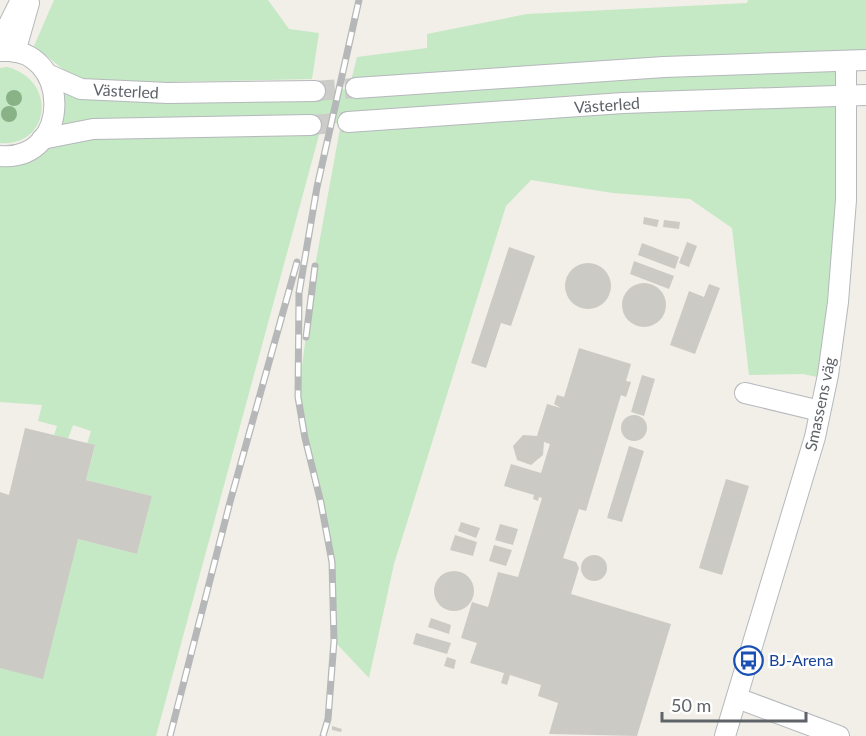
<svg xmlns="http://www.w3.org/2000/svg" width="866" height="736" viewBox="0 0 866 736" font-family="Lato,sans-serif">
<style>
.green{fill:#c5e8c5}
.building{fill:#cccac5}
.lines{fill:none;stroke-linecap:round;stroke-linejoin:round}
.minor-tunnel{stroke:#ccccc8;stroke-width:20;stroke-dasharray:20 10;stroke-linecap:butt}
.minor-casing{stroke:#b5b8bc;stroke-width:22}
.minor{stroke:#fff;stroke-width:20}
.rail-casing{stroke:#b6b7b8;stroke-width:7}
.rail{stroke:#fff;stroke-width:4.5;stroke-dasharray:14;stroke-linecap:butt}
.tree{fill:#89b387}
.labels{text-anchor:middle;stroke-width:5;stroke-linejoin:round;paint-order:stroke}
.street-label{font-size:16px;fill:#5f6368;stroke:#fff}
.transit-label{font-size:16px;fill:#164399;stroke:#fff;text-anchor:start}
</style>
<rect width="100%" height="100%" fill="#f1efe8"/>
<g class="green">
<path d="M54,0H268L289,29L319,33L312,79L122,83L83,80L69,74L34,46Z"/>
<path d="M748,0H866V60L846,61L827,379L803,374L749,375L732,228L690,199L613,193L531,180L506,206L394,564L369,678L334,641L331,562L321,503L305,438L298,397L315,266L341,123L322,124L156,736H0V668L78,539L137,554L152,496L86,480L95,446L87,444L91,431L73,425L68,439L54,435L57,426L38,421L42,405L0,402V156L19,154L56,106L65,84L315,91L349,89L357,57L427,48V34L527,14L747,3Z"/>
<path d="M7,67C58,80 50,147 0,143V68Z"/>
</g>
<g class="building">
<path d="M644,217L659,220L657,227L643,224Z"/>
<path d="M664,220L680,222L679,229L663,227Z"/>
<path d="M687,242L697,246L689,267L679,263Z"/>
<path d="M642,243L679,257L675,269L638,255Z"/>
<path d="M509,247L535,256L511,326L501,323L486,368L471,363Z"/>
<path d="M634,261L674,276L669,289L630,274Z"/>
<circle cx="588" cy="286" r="23"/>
<circle cx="644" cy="305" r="22"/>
<path d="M709,284L720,288L695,354L670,345L689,291L704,297Z"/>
<path d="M579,348L631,364L626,381L631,382L626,397L621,395L586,511L579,509L563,558L576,562L579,568L571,594L671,624L637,736L549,734L558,703L538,696L541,685L510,675L507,685L501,683L504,673L470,663L477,643L461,638L472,602L488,607L498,572L518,577L542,498L539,497L538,501L533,499L534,495L504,486L511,464L541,473L550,444L544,442L543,455L531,465L517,460L513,446L523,435L537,436L547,404L561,408L554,404L557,395L564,397Z"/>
<path d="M642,375L655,379L644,416L631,412Z"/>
<circle cx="634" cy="428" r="13"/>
<path d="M25,428L95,445L86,480L152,496L137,554L78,539L43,679L0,668V492L9,495Z"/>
<path d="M629,446L644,451L622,522L607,518Z"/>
<path d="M726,479L749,486L722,575L699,568Z"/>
<path d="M461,522L480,528L476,538L458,531Z"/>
<path d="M500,524L518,529L513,545L495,540Z"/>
<path d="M455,535L477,542L473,556L450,550Z"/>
<path d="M494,545L512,550L506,566L489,561Z"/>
<circle cx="594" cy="568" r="13"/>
<circle cx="454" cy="591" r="20"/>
<path d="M431,618L451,625L449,634L428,627Z"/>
<path d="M416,633L451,643L447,654L413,644Z"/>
<path d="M447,657L456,660L454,669L444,666Z"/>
<path d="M332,726L342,729L341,732L332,730Z"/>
</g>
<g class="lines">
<g class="minor-tunnel">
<path d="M315,91L356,88"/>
<path d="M311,125L348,122"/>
</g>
<defs>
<g id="minor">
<path d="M0,51C71,44 74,162 0,156"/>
<path d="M5,51L6,30L21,0"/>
<path d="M15,52L29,3"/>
<path d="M47,74L81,89L168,93L315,91"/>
<path d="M356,88L664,67L866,60"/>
<path d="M348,122L623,103L866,95"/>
<path d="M42,139L93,129L311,125"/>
<path d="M745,393L820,411"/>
<path d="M737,698L839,736"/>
<path d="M725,736L815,437L828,375L838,302L846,200V61"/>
</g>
</defs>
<use href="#minor" class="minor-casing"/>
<use href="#minor" class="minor"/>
<defs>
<g id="rail">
<path d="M306,337L315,266"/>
<path d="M170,736L230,502L297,262"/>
<path d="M323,736L328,719L334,641L332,562L321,503L305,438L298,397L299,293L317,187L359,0"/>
</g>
</defs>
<use href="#rail" class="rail-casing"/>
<use href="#rail" class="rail"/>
</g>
<g class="tree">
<circle cx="14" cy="98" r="8"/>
<circle cx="9" cy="114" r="8"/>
</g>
<defs>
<symbol id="bus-ring" viewBox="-11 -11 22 22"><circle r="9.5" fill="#fff" stroke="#1a4fb4" stroke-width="1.5"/><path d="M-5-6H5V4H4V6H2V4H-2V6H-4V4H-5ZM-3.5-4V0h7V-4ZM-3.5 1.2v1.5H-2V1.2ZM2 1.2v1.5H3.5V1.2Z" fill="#1a4fb4"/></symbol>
</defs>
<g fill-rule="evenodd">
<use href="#bus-ring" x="732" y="644" width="33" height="33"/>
</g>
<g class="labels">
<g class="street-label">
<text transform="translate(126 91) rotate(3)" y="6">Västerled</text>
<text transform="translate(607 105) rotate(-4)" y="6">Västerled</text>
<text transform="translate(820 404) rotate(-78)" y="6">Smassens väg</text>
</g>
<g class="transit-label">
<text x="769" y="666">BJ-Arena</text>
</g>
</g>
<path d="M662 712v9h144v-9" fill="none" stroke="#5f6368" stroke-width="3"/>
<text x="671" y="712" font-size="18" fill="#5f6368" stroke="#ffffff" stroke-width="4.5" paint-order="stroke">50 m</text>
</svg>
